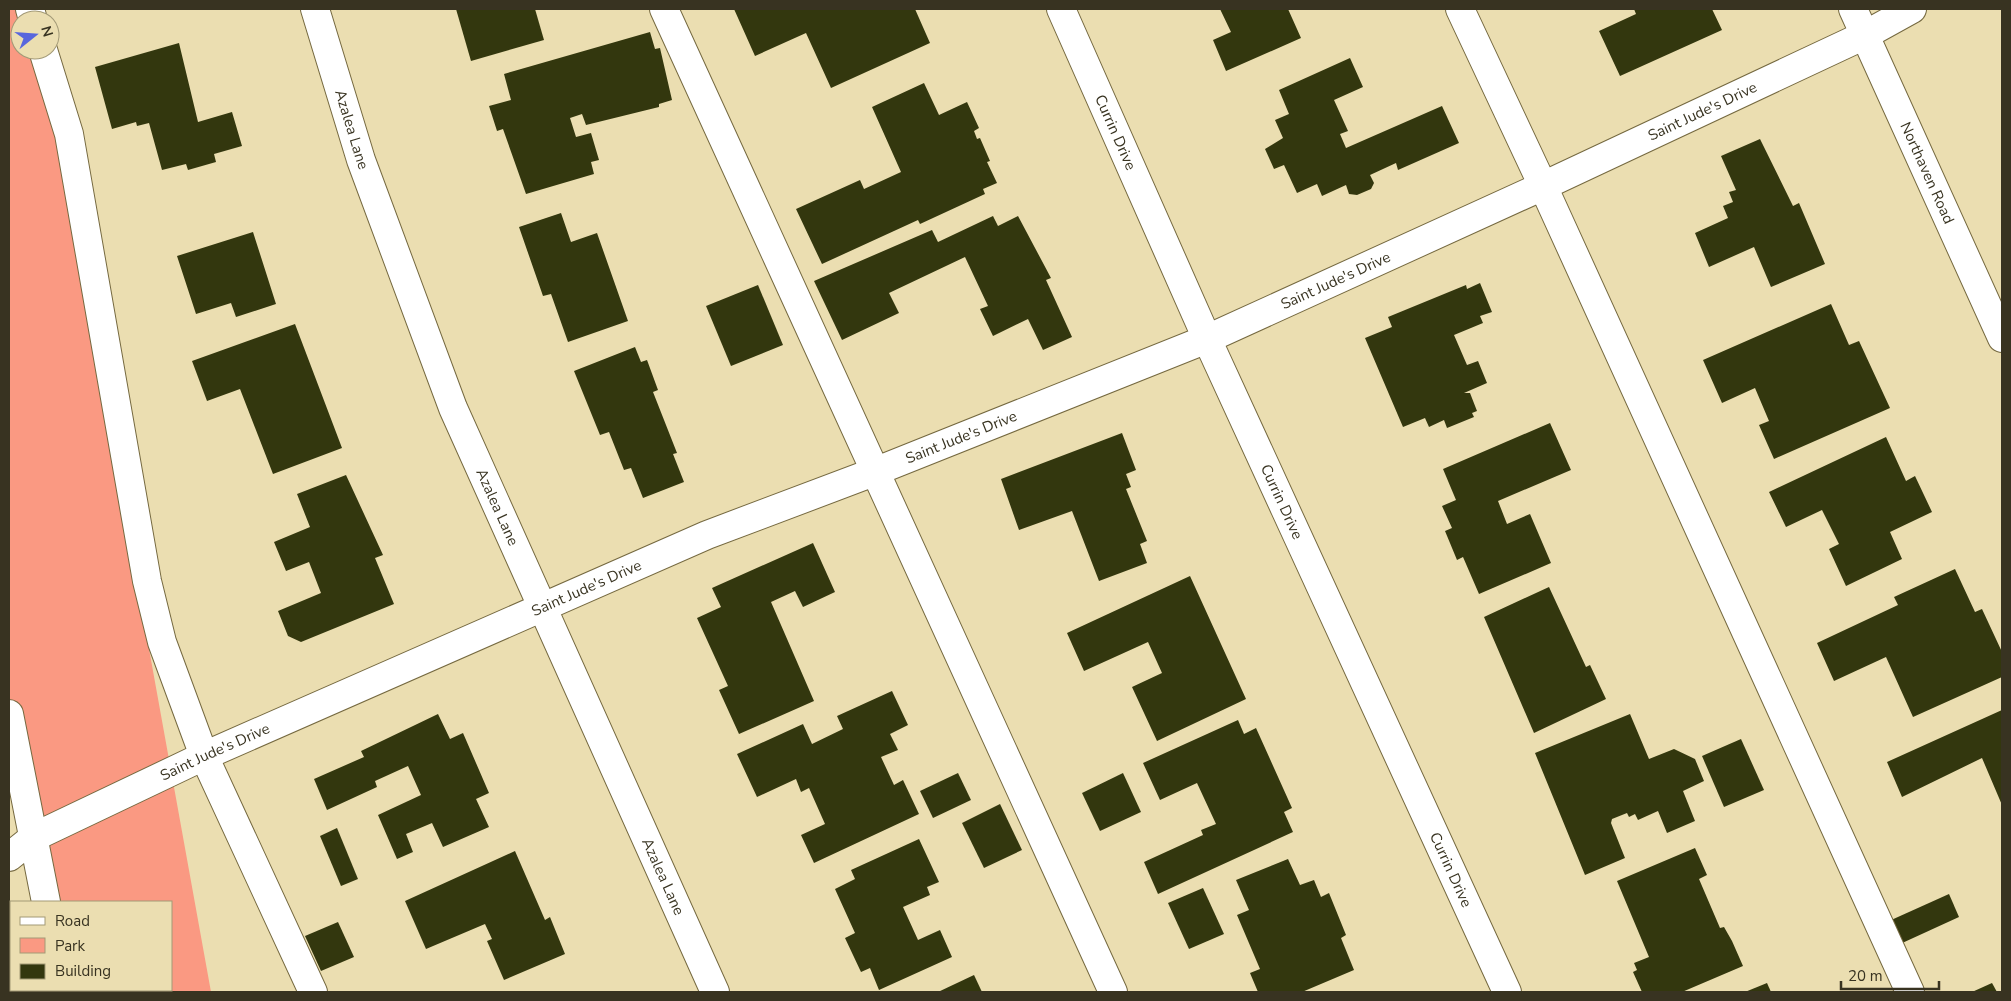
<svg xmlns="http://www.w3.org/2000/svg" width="2011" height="1001" viewBox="0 0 2011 1001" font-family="'Nunito Sans',sans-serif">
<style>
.green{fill:#fa9982}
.building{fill:#33370e}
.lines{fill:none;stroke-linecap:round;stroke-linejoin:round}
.minor-casing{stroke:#756940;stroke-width:30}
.minor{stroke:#fff;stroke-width:28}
.labels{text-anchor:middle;stroke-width:5;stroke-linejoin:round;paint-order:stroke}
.street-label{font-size:15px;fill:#383321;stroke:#ebdeb1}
</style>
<rect width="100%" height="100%" fill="#ebdeb1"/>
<path class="green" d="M9,9H16L20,21V50H29L58,145L211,992H61V990H171V902H42L9,747Z"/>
<g class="building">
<path d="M456,9H535L544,40L471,61Z"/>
<path d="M734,9H915L930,43L831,88L806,33L755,56Z"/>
<path d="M1220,9H1288L1301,38L1226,71L1213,40L1231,32Z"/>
<path d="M1634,9H1712L1722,30L1620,76L1599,31L1636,14Z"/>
<path d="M650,32L655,49L660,48L672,100L659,104V107L586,125L582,114L570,118L576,137L591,133L599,160L591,162L594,174L526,194L503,129L497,131L489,106L511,100L504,74Z"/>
<path d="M179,43L198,122L232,112L242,146L214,154L216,162L188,170L186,164L162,170L149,123L137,126L136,122L112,129L95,67Z"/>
<path d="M1350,58L1363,87L1334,100L1348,131L1340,134L1346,148L1442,106L1459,143L1398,170L1396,163L1370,175L1374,183L1371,189L1357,195L1349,194L1346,185L1322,196L1317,184L1297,193L1284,165L1274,169L1265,149L1283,138L1275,120L1289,114L1279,90Z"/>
<path d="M924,83L939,115L967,102L979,128L974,131L977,139L980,138L990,161L987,162L997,183L983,189L985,194L920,224L918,220L822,264L796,209L860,180L864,189L901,172L872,107Z"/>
<path d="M1760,139L1793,206L1799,203L1825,264L1771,287L1754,247L1709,267L1695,233L1728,218L1723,206L1733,202L1729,192L1736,190L1721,156Z"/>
<path d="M561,213L571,242L597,233L628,321L568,342L551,294L543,296L519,227Z"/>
<path d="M993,216L998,226L1018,216L1051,278L1046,280L1072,337L1043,350L1028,319L993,336L980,309L988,306L965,257L889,293L899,313L842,340L814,281L932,230L938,242Z"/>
<path d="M253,232L276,304L236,317L231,303L196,314L177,256Z"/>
<path d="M1480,283L1492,312L1480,316L1483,323L1454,335L1467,365L1478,361L1487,383L1464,393H1470L1477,411L1472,413L1474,417L1447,428L1444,420L1429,427L1425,418L1403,427L1365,338L1392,327L1388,317L1466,285L1467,289Z"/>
<path d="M758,285L783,345L731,366L706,306Z"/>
<path d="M1831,304L1849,345L1859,341L1890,408L1774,459L1759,425L1769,421L1755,388L1722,403L1703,360Z"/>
<path d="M295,324L342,448L273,474L240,389L207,401L192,361Z"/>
<path d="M635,347L641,362L647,360L658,390L653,392L677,453L673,454L684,482L643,498L631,468L624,470L609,432L600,435L574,371Z"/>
<path d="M1550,423L1571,470L1498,501L1507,524L1530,514L1551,563L1479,594L1463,557L1457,560L1445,531L1452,528L1442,506L1456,500L1443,469Z"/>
<path d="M1122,433L1136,470L1126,474L1131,487L1126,489L1147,541L1140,544L1147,563L1099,581L1072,511L1019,530L1001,479Z"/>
<path d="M1886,437L1906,481L1915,476L1932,512L1890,532L1902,559L1846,586L1829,549L1839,544L1822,510L1786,527L1769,492Z"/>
<path d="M346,475L383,555L375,558L394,604L301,642L288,636L278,611L321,593L309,562L286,571L274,542L310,527L297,494Z"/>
<path d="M813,543L835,592L803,607L795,591L771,602L814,701L739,734L719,690L728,686L697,618L721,607L712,588Z"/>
<path d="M1955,569L1975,612L1982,609L2002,652V677L1913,717L1886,657L1834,681L1817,643L1898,605L1894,597Z"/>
<path d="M1190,576L1246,699L1157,741L1132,687L1162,673L1148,642L1084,671L1067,633Z"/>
<path d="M1549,587L1586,667L1590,665L1606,699L1534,733L1484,617Z"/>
<path d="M892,691L908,725L890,734L898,750L881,757L894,785L903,780L919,814L814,863L801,835L825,824L809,788L801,792L796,779L757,797L737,754L803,724L812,744L843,729L837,716Z"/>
<path d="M2002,710V805L1982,758L1902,797L1887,762Z"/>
<path d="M438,714L450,739L463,733L489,793L476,799L489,827L443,847L432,823L406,834L413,852L397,859L378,815L421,795L408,766L375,781L377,787L327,810L314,779L364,757L361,751Z"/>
<path d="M1630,714L1649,759L1674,749L1695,759L1704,781L1683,791L1695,821L1667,833L1658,811L1638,820L1635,814L1629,817L1627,813L1612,819L1611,823L1625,858L1585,875L1535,753Z"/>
<path d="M1238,720L1244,734L1256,728L1292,808L1284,812L1293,832L1158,894L1144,862L1203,835L1201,830L1216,824L1197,783L1160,800L1143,763Z"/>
<path d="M1741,739L1764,790L1724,807L1702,756Z"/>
<path d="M958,773L971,800L933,818L920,791Z"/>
<path d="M1123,773L1141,812L1100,831L1082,793Z"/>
<path d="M1000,804L1022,850L984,868L962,823Z"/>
<path d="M337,828L358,879L341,886L320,836Z"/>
<path d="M919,839L939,882L927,887L930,895L903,907L918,940L940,930L952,957L879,990L870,968L861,972L845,938L855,933L835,889L855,879L851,870Z"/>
<path d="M1695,848L1707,875L1699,879L1720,928L1724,927L1732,941L1743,966L1682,992H1642L1633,972L1637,970L1634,963L1649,957L1617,881Z"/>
<path d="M515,851L545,920L550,917L565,954L504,980L487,941L492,939L485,924L426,949L405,901Z"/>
<path d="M1288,859L1300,885L1314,880L1321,897L1329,893L1346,935L1341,938L1354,970L1302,992H1258L1250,973L1260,969L1237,915L1249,910L1236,880Z"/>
<path d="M1203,888L1224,934L1189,949L1168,903Z"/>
<path d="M1949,894L1959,917L1900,944L1889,921Z"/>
<path d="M338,922L354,957L321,971L305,936Z"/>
<path d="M9,947H11V990H36L37,992H9Z"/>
<path d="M974,975L982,992H938Z"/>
<path d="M1767,983L1771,992H1745Z"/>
<path d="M1992,983L1997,992H1972Z"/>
</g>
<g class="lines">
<defs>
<g id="minor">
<path d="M30,9L33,20"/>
<path id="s1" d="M315,9L361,160L453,408L715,992"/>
<path d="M664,9L1113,992"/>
<path id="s2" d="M1061,9L1207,339L1507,992"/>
<path d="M1460,9L1543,186L1910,992"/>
<path id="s3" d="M1853,9L2002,338"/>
<path d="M43,50L69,134L147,581L162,642L204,756L313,992"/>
<path d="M9,714L46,902"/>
<path id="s4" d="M9,857L34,837L204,756L707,535L874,472L1207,339L1543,186L1865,35L1912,9"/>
<path d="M64,990V992"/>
</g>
</defs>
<use href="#minor" class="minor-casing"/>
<use href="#minor" class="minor"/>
</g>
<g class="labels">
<g class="street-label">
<text dy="5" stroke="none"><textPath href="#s4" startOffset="1852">Saint Jude's Drive</textPath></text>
<text dy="5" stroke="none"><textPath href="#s1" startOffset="126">Azalea Lane</textPath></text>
<text dy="5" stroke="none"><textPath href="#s2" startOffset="135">Currin Drive</textPath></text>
<text dy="5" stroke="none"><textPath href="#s3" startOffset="180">Northaven Road</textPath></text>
<text dy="5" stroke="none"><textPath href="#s4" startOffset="1448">Saint Jude's Drive</textPath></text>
<text dy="5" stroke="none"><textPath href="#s4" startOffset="1042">Saint Jude's Drive</textPath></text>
<text dy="5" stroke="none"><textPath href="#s2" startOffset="540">Currin Drive</textPath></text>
<text dy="5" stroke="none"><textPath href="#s1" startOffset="531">Azalea Lane</textPath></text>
<text dy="5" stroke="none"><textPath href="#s4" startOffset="638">Saint Jude's Drive</textPath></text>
<text dy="5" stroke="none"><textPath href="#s4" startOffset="232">Saint Jude's Drive</textPath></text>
<text dy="5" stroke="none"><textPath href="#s2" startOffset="945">Currin Drive</textPath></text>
<text dy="5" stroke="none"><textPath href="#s1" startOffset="936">Azalea Lane</textPath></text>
</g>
</g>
<rect width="2011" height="1001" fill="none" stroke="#383321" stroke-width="20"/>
<rect x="10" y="901" width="162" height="90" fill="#ebdeb1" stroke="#a39a77"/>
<rect x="20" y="917" width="25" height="8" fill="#ffffff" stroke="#a39a77"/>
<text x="55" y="926" font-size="15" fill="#383321">Road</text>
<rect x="20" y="938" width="25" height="15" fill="#fa9982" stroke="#a39a77"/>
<text x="55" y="951" font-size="15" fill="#383321">Park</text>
<rect x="20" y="964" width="25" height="15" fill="#33370e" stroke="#a39a77"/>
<text x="55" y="976" font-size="15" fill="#383321">Building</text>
<g transform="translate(35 35) rotate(73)"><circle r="24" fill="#ebdeb1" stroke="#a39a77"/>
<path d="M0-4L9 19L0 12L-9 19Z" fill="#5866dd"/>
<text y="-8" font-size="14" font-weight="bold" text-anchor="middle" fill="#383321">N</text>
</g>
<path d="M1841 981v8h98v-8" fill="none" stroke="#383321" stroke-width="2.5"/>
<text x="1848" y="981" font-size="15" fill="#383321" stroke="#ebdeb1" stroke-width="4" paint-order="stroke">20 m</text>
</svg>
